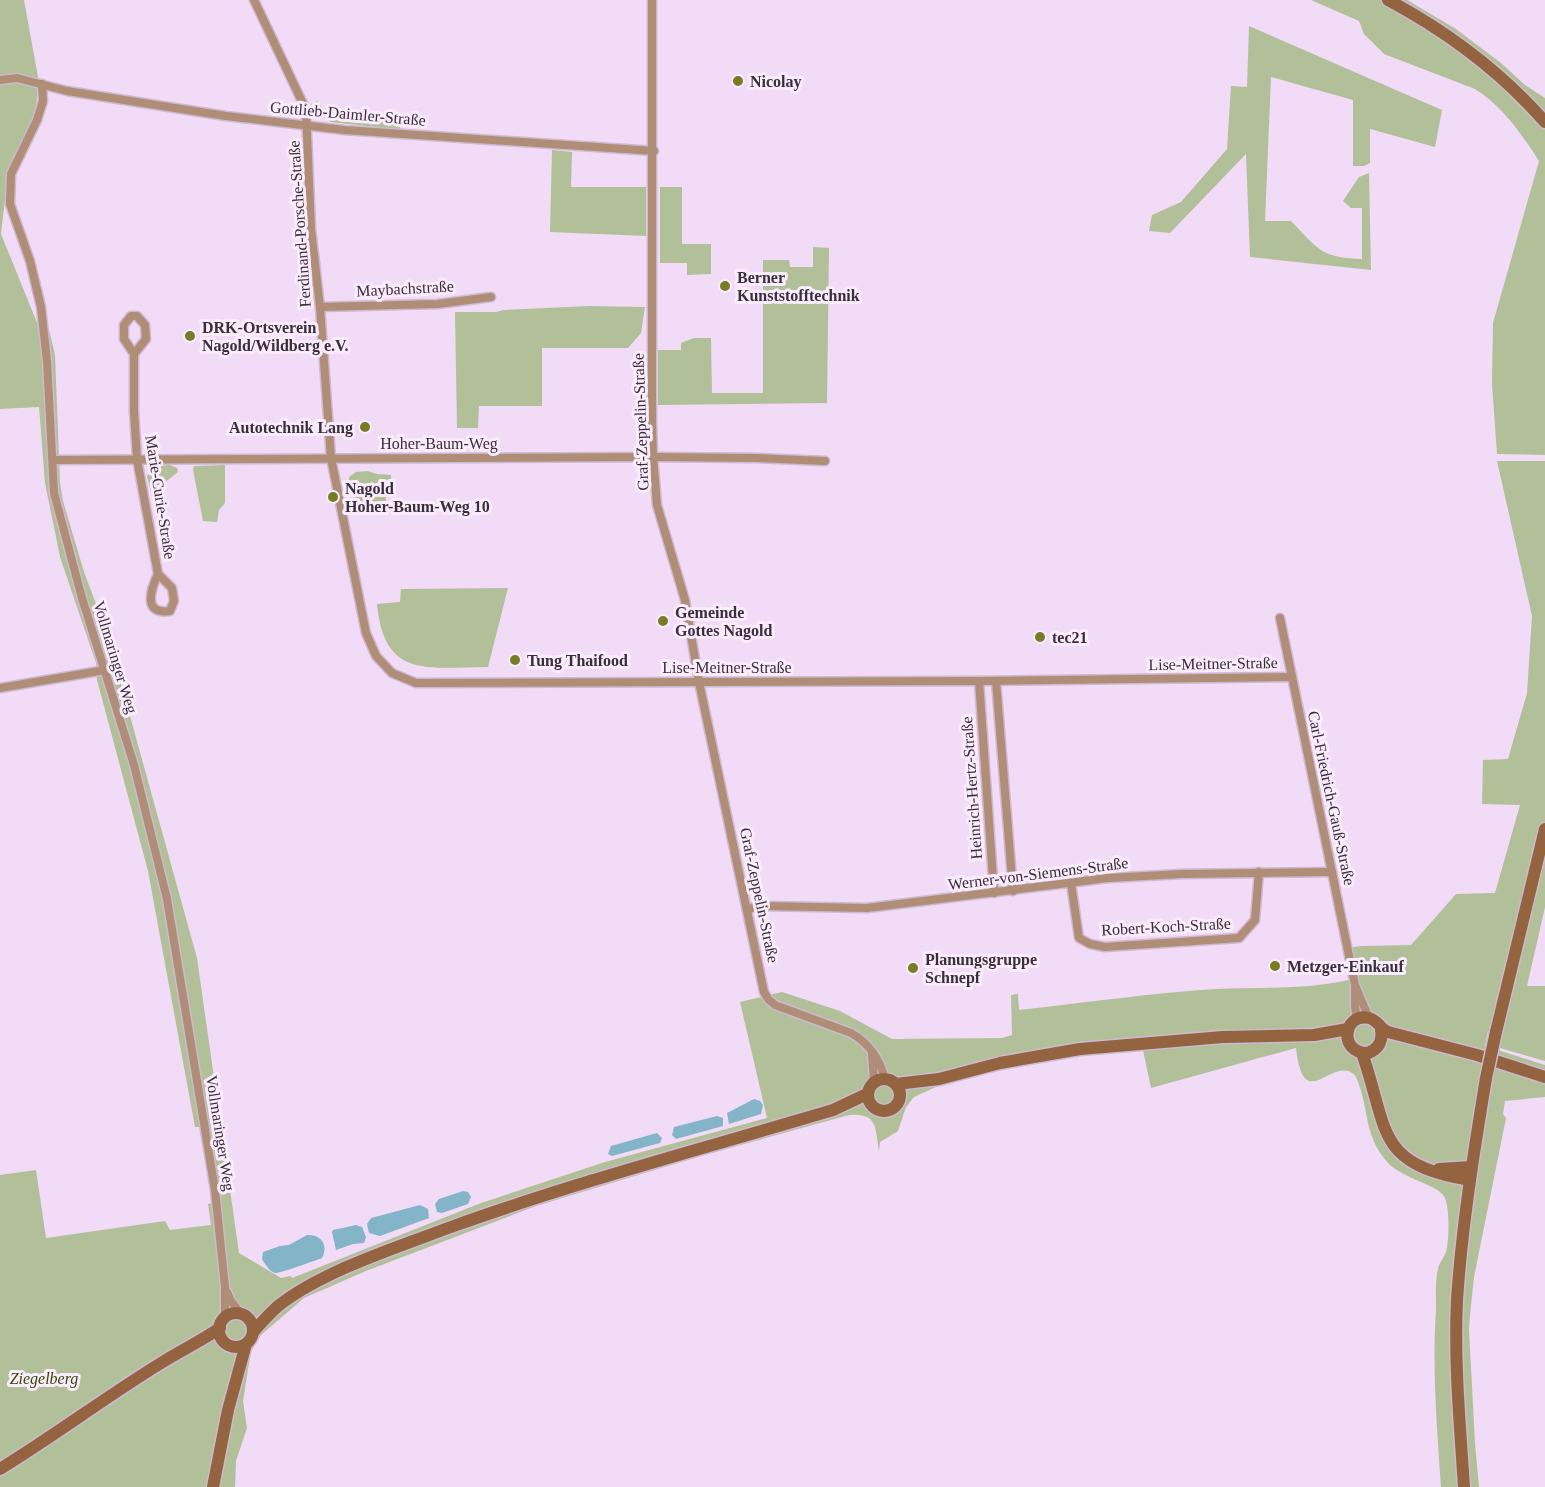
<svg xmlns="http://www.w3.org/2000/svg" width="1545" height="1487" viewBox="0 0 1545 1487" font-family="Georgia,serif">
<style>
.green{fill:#b1c099}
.water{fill:#83b4c8}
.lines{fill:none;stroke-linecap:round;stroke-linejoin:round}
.street-casing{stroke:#cdb9d0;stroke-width:11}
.secondary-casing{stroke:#cdb9d0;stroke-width:15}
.street{stroke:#b08d76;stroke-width:8}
.secondary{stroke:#946340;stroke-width:12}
.secondary-bridge-casing{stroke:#cdb9d0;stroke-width:15;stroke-linecap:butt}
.secondary-bridge{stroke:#946340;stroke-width:12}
.poi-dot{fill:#787c25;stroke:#faecfc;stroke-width:2}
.labels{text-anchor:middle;stroke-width:6;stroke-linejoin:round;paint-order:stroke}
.poi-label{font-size:16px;font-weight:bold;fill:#382f3a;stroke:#faecfc;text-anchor:start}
.street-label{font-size:16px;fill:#382f3a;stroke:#faecfc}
.park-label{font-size:16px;font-style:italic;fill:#364806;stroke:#faecfc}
</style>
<rect width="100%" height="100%" fill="#f2dbf6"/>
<g class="green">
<path d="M0,0H24L38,77L36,115L9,166L1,234L38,325L47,321L55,355L60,483L63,501L84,572L107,633L197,958L239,1253L281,1278L290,1276L292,1278L481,1203L605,1162L767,1118L740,1002L782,992L840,1011L892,1039L1002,1038L1012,1035L1011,995L1018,994L1019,1010C1084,1003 1150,993 1216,989C1262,987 1308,990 1353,979L1348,948L1361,946L1411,945L1456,894L1495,893L1520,805L1482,804L1483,760L1508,759L1527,693L1532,616L1497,461H1545V907L1527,986H1545V1061L1500,1048L1509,983L1496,1032L1488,1031L1485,1046L1545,1065V1097L1505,1101L1503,1114L1506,1118L1474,1277L1470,1315L1469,1330L1475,1443L1479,1487H1441C1437,1428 1432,1369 1436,1310C1436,1297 1435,1281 1438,1269C1439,1263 1444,1258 1446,1252C1449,1241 1450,1209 1445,1198C1440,1185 1403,1179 1388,1163C1362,1134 1370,1106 1355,1075C1331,1054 1304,1117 1296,1048L1151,1088L1143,1050L1081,1055L1001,1069L940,1085L914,1097L906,1107L898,1131L880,1142L879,1151C875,1127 878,1113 849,1115L697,1157L536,1206L366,1271L304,1298L261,1335L251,1351L243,1401L247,1428L236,1461L235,1487H0V1175L36,1170L46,1238L165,1221L170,1230L211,1225L208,1204L212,1203L200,1127H195L148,871L97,680L96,663L60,557L45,483L39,407L0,409Z"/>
<path d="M1311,0H1407L1456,29L1501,63L1525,85L1545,98V455L1497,454L1492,384L1493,323L1539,161C1521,133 1503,107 1475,89L1384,54L1364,34L1359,21Z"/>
<path d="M1249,26L1442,110L1435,147L1370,129V163L1364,166H1353V100L1271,77L1265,221H1291C1318,249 1321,258 1362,259V208H1351L1343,201L1359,177L1369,173L1371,270L1250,257L1246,154L1170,233L1149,231L1152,215L1181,202L1227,149L1231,86L1247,87Z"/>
<path d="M317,101L325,111L332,114L395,117L401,130L331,122L318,114L311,104Z"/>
<path d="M552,150L572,152L571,187H646V236L550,232Z"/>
<path d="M660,187H682V244H711V274L687,275V263H660Z"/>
<path d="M813,247L829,248L827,403L658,405V350H681V343L694,338H711L712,393H763V260H789L790,267H813Z"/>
<path d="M589,306L645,307L641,333L628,348H542V406H479L478,428H457L455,312H496L503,310Z"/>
<path d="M170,465L177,468L178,472L160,486L152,496L147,476L156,466Z"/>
<path d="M225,465V503L219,510L217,522L203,521L193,470L194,466Z"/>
<path d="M367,471L377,474L391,475V481H386V503H363L362,510H358L354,489L349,482V477L356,472Z"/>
<path d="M508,588L488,667C429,667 384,680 377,604L400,602L401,589Z"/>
</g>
<g class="water">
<path d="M754,1099L760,1101L763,1105L761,1114L729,1124L727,1113Z"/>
<path d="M717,1116L723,1118V1126L676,1139L672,1135L674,1127Z"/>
<path d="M657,1133L662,1138L660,1143L612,1156L608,1154L611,1146Z"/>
<path d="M463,1191L468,1192L471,1197L468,1204L442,1213L437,1212L435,1204L439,1199Z"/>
<path d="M420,1205L428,1209L429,1218L380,1236L369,1233L367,1224L371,1218Z"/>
<path d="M356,1225L362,1227L366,1237L364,1243L353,1244L336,1250L332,1232L333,1230Z"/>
<path d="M307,1235C321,1234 329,1245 322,1258C317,1260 278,1274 275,1273C269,1271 265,1264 262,1259L263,1252L280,1246L289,1245Z"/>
</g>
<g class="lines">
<defs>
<g id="street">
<path d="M254,0L306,110L311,229L320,307L331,458L366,633L376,656L392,673L416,683L979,681L1292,677"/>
<path d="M652,0V422L653,457L657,505L685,600L699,682L764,992L768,999L775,1005L851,1033C869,1043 880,1060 885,1079"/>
<path d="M0,80L17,78L67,91L226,116L344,130L654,151"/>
<path d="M42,84L43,101L37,120L11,174L10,204L30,261L41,307L47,361L54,493L82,598L134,765L167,899L215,1190L225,1287V1317"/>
<path d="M320,307L438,304L491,297"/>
<path d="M134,354L124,339V325L131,316H137L145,325L146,339L134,354V411L137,459L158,574L172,588L174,601L170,611C142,615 151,589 158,574"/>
<path d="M53,460L653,457L757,458L825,461"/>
<path d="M1280,618L1355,985L1369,1018"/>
<path d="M979,681L994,893"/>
<path d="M996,681L1013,891"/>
<path d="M0,688L105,670"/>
<path d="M1071,883L1079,938L1090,944L1105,947L1239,938L1255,920L1259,872"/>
<path d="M748,910L756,906L867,908L1108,878L1182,874L1332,872"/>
<path d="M1355,988V1007L1357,1019"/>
<path d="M872,1054L874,1082"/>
<path d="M227,1292L231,1301L241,1314"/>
</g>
<g id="secondary">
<path d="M1388,0C1448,32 1501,72 1545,122"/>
<path d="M1381,1030C1383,1041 1379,1049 1368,1053C1337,1053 1344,1012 1369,1018C1378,1020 1380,1029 1388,1032L1477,1055L1545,1077"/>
<path d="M1496,1032L1545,829"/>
<path d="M1362,1053C1389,1130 1374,1164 1470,1180"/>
<circle cx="884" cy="1095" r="16"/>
<path d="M896,1084L939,1079L1000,1063L1080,1049L1223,1037L1314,1035L1348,1029"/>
<path d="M1439,1169L1471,1167"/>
<circle cx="236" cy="1330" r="17"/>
<path d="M253,1332C261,1323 269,1314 278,1306C322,1271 398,1247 451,1227C576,1182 705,1148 833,1110L867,1094"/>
<path d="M0,1469C55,1435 106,1397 161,1363C180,1351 201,1341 220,1328"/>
<path d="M213,1487L228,1410L246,1344"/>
<path d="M1464,1487C1460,1425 1454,1362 1457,1300C1462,1225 1474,1151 1486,1078"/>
</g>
</defs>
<use href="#street" class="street-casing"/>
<use href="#secondary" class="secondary-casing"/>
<use href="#street" class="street"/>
<use href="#secondary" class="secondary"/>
<defs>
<path id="secondary-bridge" d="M1486,1078L1496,1032"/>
</defs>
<use href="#secondary-bridge" class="secondary-bridge-casing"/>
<use href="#secondary-bridge" class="secondary-bridge"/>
</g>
<g class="poi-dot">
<circle cx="738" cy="81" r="6"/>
<circle cx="725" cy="286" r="6"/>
<circle cx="190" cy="336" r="6"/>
<circle cx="365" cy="427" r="6"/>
<circle cx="333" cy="497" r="6"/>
<circle cx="663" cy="621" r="6"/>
<circle cx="1040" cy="637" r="6"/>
<circle cx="515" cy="660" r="6"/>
<circle cx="1275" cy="966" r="6"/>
<circle cx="913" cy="968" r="6"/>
</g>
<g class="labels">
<g class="poi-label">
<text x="750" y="87">Nicolay</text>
<text x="737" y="283">Berner<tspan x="737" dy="18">Kunststofftechnik</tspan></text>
<text x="202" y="333">DRK-Ortsverein<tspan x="202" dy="18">Nagold/Wildberg e.V.</tspan></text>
<text x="353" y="433" text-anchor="end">Autotechnik Lang</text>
<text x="345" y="494">Nagold<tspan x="345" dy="18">Hoher-Baum-Weg 10</tspan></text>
<text x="675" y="618">Gemeinde<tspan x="675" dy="18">Gottes Nagold</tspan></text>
<text x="1052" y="643">tec21</text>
<text x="527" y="666">Tung Thaifood</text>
<text x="925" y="965">Planungsgruppe<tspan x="925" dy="18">Schnepf</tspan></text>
<text x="1287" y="972">Metzger-Einkauf</text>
</g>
<g class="street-label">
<text transform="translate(348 113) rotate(5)" y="6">Gottlieb-Daimler-Straße</text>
<text transform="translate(299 224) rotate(-94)" y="6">Ferdinand-Porsche-Straße</text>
<text transform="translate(405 288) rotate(-3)" y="6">Maybachstraße</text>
<text transform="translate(640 422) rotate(-92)" y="6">Graf-Zeppelin-Straße</text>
<text x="439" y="449">Hoher-Baum-Weg</text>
<text transform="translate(161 497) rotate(81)" y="6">Marie-Curie-Straße</text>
<text transform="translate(116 657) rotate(73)" y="6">Vollmaringer Weg</text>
<text transform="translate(1213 663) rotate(-1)" y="6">Lise-Meitner-Straße</text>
<text x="727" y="673">Lise-Meitner-Straße</text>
<text transform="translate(971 788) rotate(-94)" y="6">Heinrich-Hertz-Straße</text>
<text transform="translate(1332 798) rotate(78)" y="6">Carl-Friedrich-Gauß-Straße</text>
<text transform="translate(1038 873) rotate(-7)" y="6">Werner-von-Siemens-Straße</text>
<text transform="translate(760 895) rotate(78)" y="6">Graf-Zeppelin-Straße</text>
<text transform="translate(1166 926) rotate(-3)" y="6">Robert-Koch-Straße</text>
<text transform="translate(221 1133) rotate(81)" y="6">Vollmaringer Weg</text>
</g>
<g class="park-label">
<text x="44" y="1384">Ziegelberg</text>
</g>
</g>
</svg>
